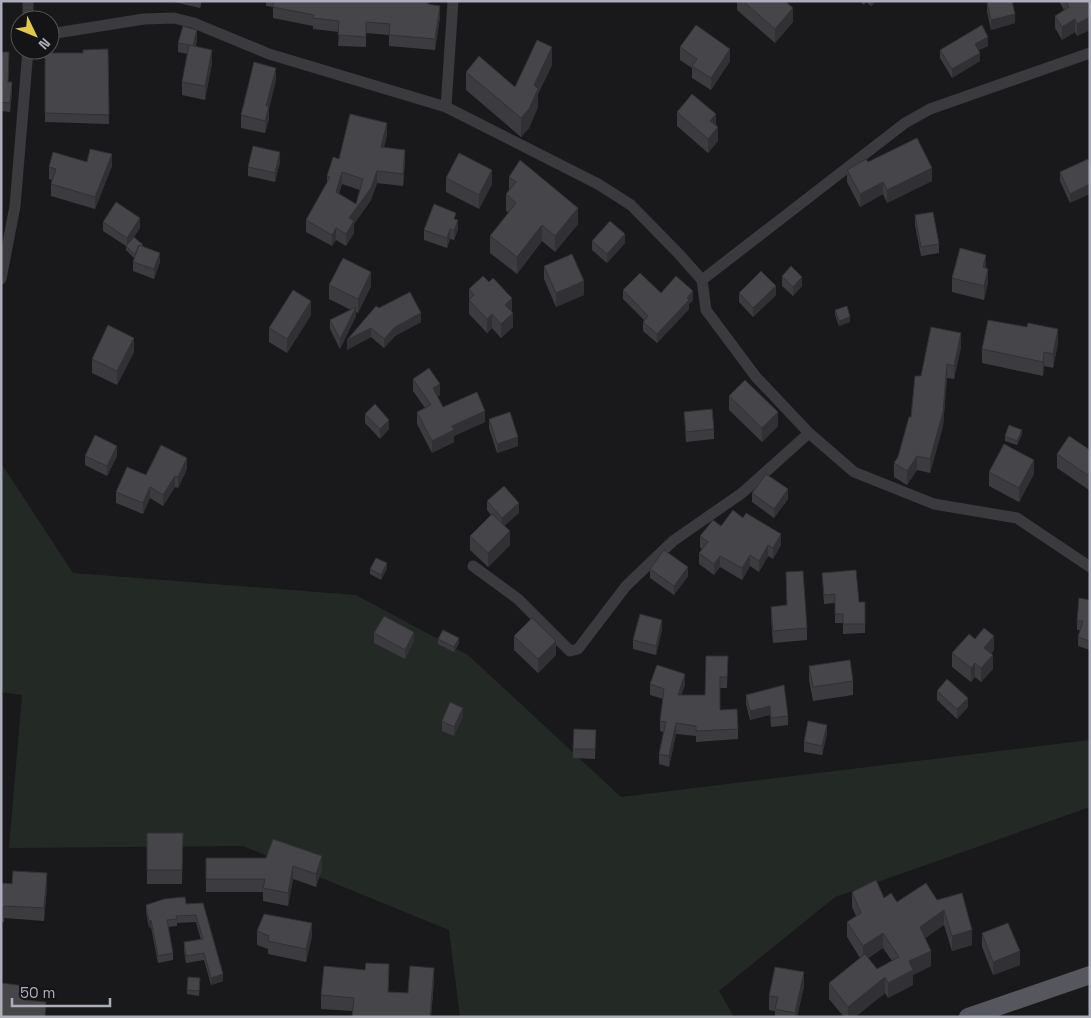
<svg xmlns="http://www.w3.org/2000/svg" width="1091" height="1018" viewBox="0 0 1091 1018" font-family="'Space Grotesk',sans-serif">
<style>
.green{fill:#232a25}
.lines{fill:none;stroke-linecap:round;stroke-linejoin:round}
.minor{stroke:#3a3a3f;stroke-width:11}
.primary{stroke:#56565e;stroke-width:18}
.wall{fill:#3c3b40;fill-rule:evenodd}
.shaded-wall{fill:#313034}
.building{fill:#46454a;stroke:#313034;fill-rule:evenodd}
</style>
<rect width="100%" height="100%" fill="#19181a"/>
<path class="green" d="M1,463L73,573L356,595L468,655L621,797L1090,740V807L835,897L719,991L734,1017H460L449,930L243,846L9,848L22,695L1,692Z"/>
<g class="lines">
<g class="minor">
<path d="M28,1V20"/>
<path d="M50,34L144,19L174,18L194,23L269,54L446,107L598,184L631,205L679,254L702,280L706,310L756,377L809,433L854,472L934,504L1017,518L1090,567"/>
<path d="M446,107L453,1"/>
<path d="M1,279L15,206L28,50"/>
<path d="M702,280L905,123L930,109L1090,53"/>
<path d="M473,566L518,599L570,651L578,649L626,586L673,541L742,493L809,433"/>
</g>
<path class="primary" d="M968,1017L1090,975"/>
</g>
<g class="wall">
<path d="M170,1H202L200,8Z"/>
<path d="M266,1H430L429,5L440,17L435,50L389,46V35L366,33V47L338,46L339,32L313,29V26L273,18V7L266,6Z"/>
<path d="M737,1H785L793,22L775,43L737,10Z"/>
<path d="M859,1H876L871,6L866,2L864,5Z"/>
<path d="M1059,1H1090V30L1077,36L1075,32L1062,40L1055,28V16L1064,10Z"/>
<path d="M987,3L1015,23L991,30L987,12Z"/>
<path d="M197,39L196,46L212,63L205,100L182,95V82L187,54L178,52V43Z"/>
<path d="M988,46L979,50L980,61L952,78L940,58V50Z"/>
<path d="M680,47L730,61L711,90L692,78V68L680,60Z"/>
<path d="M108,49L109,124L45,122V53H83Z"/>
<path d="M1,52L8,82L12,91L10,112L1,111Z"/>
<path d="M552,65L538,94V107L529,128L521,137L466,90V72L515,87Z"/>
<path d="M276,80L269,108V119L265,133L241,128V115Z"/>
<path d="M677,112L716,126L718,141L708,153L677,126Z"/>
<path d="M387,135L384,147L405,162L403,186L377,183L371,200L354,224V233L346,246L336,240L332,246L306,232V220L327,183V176L339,159ZM342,184L360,190L356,204L339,194Z"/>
<path d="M87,162L112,166L95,209L51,196V184L52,180L49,179V167Z"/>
<path d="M280,162L275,182L248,176V167Z"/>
<path d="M1090,164L1070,203L1060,181V172Z"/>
<path d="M847,170L932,181L887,203L883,194L860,207L847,182Z"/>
<path d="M509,177L578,224L555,252L542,241L517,274L490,253V236L509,213L506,211V194L509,191Z"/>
<path d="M446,178L492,184L479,209L446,192Z"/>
<path d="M915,215L939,244V253L921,256L915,225Z"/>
<path d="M456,219L458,229L454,240L450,239L447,248L424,240V230Z"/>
<path d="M103,222L140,228L132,240L143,246L160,262L154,279L133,271V262L134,258L126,250V246L103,231Z"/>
<path d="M592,241L625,243L607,263L592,250Z"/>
<path d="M544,266L584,295L556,307L544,279Z"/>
<path d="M986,268L988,282L984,300L952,292V278Z"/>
<path d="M782,276L802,286L793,296L782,286Z"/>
<path d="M329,285L371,286L358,313L356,312V316L340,349L330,329V320L351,310L329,299Z"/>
<path d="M469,289L512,312L513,327L501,338L492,328L487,333L469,314Z"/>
<path d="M623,290L661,293L693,300L689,304V309L657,343L643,331V322L644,320L623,299Z"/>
<path d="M739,293L776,295L753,317L739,302Z"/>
<path d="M379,308L421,322L395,336L384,348L371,337L347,350Z"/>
<path d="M835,310L850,322L839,326L835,315Z"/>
<path d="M311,315L287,353L269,342V328Z"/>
<path d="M1058,343L1053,368L1044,366L1043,376L982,363V349Z"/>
<path d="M961,347L954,379L947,378L943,426L930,473L917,470L907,485L894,477V463L898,457L911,417L921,376Z"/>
<path d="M134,352L117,385L92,373V359Z"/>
<path d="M413,379L440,395L437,397L443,407L485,422L454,436V442L432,453L417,424V412L425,408L413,391Z"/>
<path d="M729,396L778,426L762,442L729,410Z"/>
<path d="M684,412L714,429V439L686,442Z"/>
<path d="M365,414L389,429L380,439L365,423Z"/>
<path d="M489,419L518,446L497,453L489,428Z"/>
<path d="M1022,434L1017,445L1005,441V436Z"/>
<path d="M1090,450L1089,490L1057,468V454Z"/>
<path d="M85,456H117L107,476L85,465Z"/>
<path d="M187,469L178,488L175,487L163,506L150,498L143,514L116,503V492L146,475Z"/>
<path d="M989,472L1034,474L1019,502L989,486Z"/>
<path d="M752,493L788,499L774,518L752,502Z"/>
<path d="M487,501L519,513L504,525L510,545L488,567L470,550V536L491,515L487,510Z"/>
<path d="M721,526L781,545L773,559L768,556L759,572L750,566L742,580L720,567L714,575L699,564V553L702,549L700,547V536Z"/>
<path d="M387,568L381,580L370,574V569Z"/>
<path d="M650,569L688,576L674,595L650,578Z"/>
<path d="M786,572L807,628V640L773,643L771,619V607L787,605Z"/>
<path d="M822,573L859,602H865V633L843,634V623H835V603L824,604Z"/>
<path d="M1090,600V650L1078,646V637L1080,630H1077V621Z"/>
<path d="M662,629L656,655L633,649V640Z"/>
<path d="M374,633L414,641L405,659L374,643Z"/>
<path d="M514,636L556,655L538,673L514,650Z"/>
<path d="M438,639L459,643L454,652L438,644Z"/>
<path d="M975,639L994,650L991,654L993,669L981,682L975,677L971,682L952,667V653Z"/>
<path d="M728,656L727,688H720V710L738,729V739L696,742V736L676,734L669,767L659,764V754L663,732L660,731V721L663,699L650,695V684L685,685L681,695H705Z"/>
<path d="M809,666L853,681V695L813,701L809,680Z"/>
<path d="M937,691L968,707L957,719L937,700Z"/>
<path d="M746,695L788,716V725L771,727L770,715L750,720L746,704Z"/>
<path d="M463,717L454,736L442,731V721Z"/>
<path d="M596,730L595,759L573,758V749Z"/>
<path d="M827,734L822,755L804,752V742Z"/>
<path d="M147,833H183L182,884H147Z"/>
<path d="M206,858L322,869L316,887L293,879L288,906L263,901V892H206Z"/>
<path d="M1,883L47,886L44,921L4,918V922H1Z"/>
<path d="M852,892L884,898L897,902L937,900L972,945L952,951L944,925L925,938L931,966L913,975V985L888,998L885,993L855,1017H844L829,999V983L860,958L847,937V922L856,916L852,907ZM883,948L892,961L877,969L868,958Z"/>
<path d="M203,903L223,981L211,985L204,960L186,963L184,950V942L201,940L196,922L177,923V926L168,927L173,953V960L158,963L151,927L149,928L146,912V905Z"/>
<path d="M257,931L312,936L306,962L268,954V949L257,945Z"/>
<path d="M982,933L1020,965L993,975L982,947Z"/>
<path d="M389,977L388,992L408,993L434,981L431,1017H352L353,1011L321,1009V995Z"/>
<path d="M200,983L199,996L187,994V990Z"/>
<path d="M804,986L797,1017H775V1011L769,1010V996Z"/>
</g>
<g class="shaded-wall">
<path d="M871,1H876L871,6Z"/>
<path d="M440,6V17L435,50V39Z"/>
<path d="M793,8V22L775,43V29Z"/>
<path d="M1015,14V23L991,30V20Z"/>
<path d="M1090,17V30L1077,36V24Z"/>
<path d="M1075,19V32L1062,40V27Z"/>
<path d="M197,30V39L193,56V47Z"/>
<path d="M988,37V46L975,52V44Z"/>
<path d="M552,47V65L538,94V107L529,128L521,137V118L534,85Z"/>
<path d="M730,49V61L711,90V78Z"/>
<path d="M212,50V63L205,100V86Z"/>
<path d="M980,53V61L952,78V69Z"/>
<path d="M276,68V80L269,108V119L265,133L266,106Z"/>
<path d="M12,82V91L10,112V103Z"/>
<path d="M716,114V128L710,121Z"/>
<path d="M387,123V135L381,159V147Z"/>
<path d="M718,127V141L708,153V139Z"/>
<path d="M405,150V162L403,186V174Z"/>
<path d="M280,152V162L275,182V173Z"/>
<path d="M112,154V166L95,209V197Z"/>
<path d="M932,168V181L887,203V190Z"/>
<path d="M492,170V184L479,209V195Z"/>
<path d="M377,171V183L371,200L354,224V233L346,246V234L349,218Z"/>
<path d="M342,172V184L336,204V192Z"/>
<path d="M883,182V194L860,207V194Z"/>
<path d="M1090,184V194L1070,203V194Z"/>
<path d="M578,208V224L555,252V236Z"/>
<path d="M140,218V228L127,247V238Z"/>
<path d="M458,220V229L454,240V231Z"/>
<path d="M542,225V241L517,274V257Z"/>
<path d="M336,228V240L332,246V235Z"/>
<path d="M450,229V239L447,248V238Z"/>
<path d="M625,234V243L607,263V254Z"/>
<path d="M160,253V262L154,279V269Z"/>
<path d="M986,255V269L983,267Z"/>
<path d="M988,269V282L984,300V286Z"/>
<path d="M371,272V286L358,313V299Z"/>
<path d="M802,277V286L793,296V287Z"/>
<path d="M584,281V295L556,307V293Z"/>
<path d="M776,286V295L753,317V308Z"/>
<path d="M693,291V300L689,304V309L657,343V334Z"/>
<path d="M512,298V312L505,319V305Z"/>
<path d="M311,301V315L287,353V339Z"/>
<path d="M356,307V316L340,349V339Z"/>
<path d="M421,313V322L395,336L384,348V339L395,327Z"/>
<path d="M513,313V327L501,338V324Z"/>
<path d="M492,314V328L487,333V319Z"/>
<path d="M850,317V322L839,326V321Z"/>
<path d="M371,328V337L347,350V340Z"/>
<path d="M1058,329V343L1053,368V354Z"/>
<path d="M961,333V347L954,379V366Z"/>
<path d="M134,338V352L117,385V371Z"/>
<path d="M1044,352V366L1043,376V362Z"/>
<path d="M947,364V378L943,426L930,473V459Z"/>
<path d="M440,384V395L433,400V388Z"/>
<path d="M485,411V422L454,436V442L432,453V441L452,426Z"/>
<path d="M778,412V426L762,442V428Z"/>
<path d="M389,420V429L380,439V429Z"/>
<path d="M1022,430V434L1017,445V441Z"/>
<path d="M518,437V446L497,453V444Z"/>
<path d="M117,446V456L107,476V466Z"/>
<path d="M917,456V470L907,485V471Z"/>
<path d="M187,458V469L178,488V477Z"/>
<path d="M1034,460V474L1019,502V488Z"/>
<path d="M175,476V487L163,506V495Z"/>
<path d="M150,487V498L143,514V503Z"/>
<path d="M788,489V499L774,518V509Z"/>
<path d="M519,503V513L502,528V518Z"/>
<path d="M510,531V545L488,567V553Z"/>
<path d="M781,534V545L773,559V548Z"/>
<path d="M768,545V556L759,572V561Z"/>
<path d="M750,555V566L742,580V568Z"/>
<path d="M720,556V567L714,575V564Z"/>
<path d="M387,563V568L381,580V575Z"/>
<path d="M688,567V576L674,595V586Z"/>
<path d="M662,620V629L656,655V646Z"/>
<path d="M414,632V641L405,659V650Z"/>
<path d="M994,636V650L984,661V648Z"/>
<path d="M459,638V643L454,652V647Z"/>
<path d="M556,641V655L538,673V659Z"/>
<path d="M993,655V669L981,682V668Z"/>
<path d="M975,663V677L971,682V668Z"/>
<path d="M685,674V685L678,705V695Z"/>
<path d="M968,698V707L957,719V709Z"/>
<path d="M770,706V715L750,720V711Z"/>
<path d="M463,708V717L454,736V727Z"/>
<path d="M676,723V734L669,767V756Z"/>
<path d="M827,725V734L822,755V746Z"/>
<path d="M322,856V869L316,887V874Z"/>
<path d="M293,866V879L288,906V893Z"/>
<path d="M47,873V886L44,921V908Z"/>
<path d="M944,910V925L920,942V927Z"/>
<path d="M151,920V927L149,928V921Z"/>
<path d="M312,923V936L306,962V949Z"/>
<path d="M972,930V945L952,951V936Z"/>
<path d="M883,933V948L863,962V946Z"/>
<path d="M931,951V966L913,975V985L888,998V983L909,961Z"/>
<path d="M1020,951V965L993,975V962Z"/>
<path d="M434,968V981L431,1017H430Z"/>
<path d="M804,972V986L797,1017H795V1013Z"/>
<path d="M223,974V981L211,985V978Z"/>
<path d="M885,977V993L855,1017H848V1007Z"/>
</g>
<g class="building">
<path d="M274,1H428L427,4L440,6L435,39L389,35L390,24L366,22V37L338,35L339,21L313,18L314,15L273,7Z"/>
<path d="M743,1H785L793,8L775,29Z"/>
<path d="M993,1H1012L1015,14L991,20L987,3Z"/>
<path d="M1066,1H1090V17L1077,24L1075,19L1062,27L1055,16L1069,7Z"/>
<path d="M696,25L730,49L711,78L692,66L697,59L680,47Z"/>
<path d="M982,25L988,37L975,44L980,53L952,69L940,50Z"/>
<path d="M183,26L197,30L193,46L178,43Z"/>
<path d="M537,40L552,47L534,85L538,89L529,109L521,118L466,72L479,56L515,87Z"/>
<path d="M189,45L212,50L205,86L182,82Z"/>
<path d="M108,49L109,115L45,113V53H83V50Z"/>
<path d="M1,52H9L8,82H12L10,103L1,102Z"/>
<path d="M254,62L276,68L266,106H269L265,121L241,115Z"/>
<path d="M692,94L716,114L710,121L718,127L708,139L677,112Z"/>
<path d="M350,114L387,123L381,147L405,150L403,174L377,171L371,188L349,218L354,221L346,234L336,228L332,235L306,220L330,177L327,176L333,157L339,159ZM342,172L363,179L356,204L336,192Z"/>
<path d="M917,138L932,168L887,190L883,182L860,194L847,170L866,159L868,162Z"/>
<path d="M253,146L280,152L275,173L248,167Z"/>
<path d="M90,149L112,154L95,197L51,184L56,169L49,167L53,152L87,162Z"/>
<path d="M459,153L492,170L479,195L446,178Z"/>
<path d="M1088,159L1090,164V184L1070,194L1060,172Z"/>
<path d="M520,160L578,208L555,236L542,225L517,257L490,236L516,203L506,194L516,182L509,177Z"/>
<path d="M116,202L140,218L127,238L103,222Z"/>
<path d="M434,204L456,213L454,219L458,220L454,231L450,229L447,238L424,230Z"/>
<path d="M933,212L939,244L921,247L915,215Z"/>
<path d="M610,221L625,234L607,254L592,241Z"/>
<path d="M134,237L143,245L142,246L139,245L136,252L134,254L126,246Z"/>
<path d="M139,245L160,253L154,269L133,262Z"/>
<path d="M960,248L986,255L983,267L988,269L984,286L952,278Z"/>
<path d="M572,254L584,281L556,293L544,266Z"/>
<path d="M343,258L371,272L358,299L329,285Z"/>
<path d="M791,266L802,277L793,287L782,276Z"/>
<path d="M761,271L776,286L753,308L739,293Z"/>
<path d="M640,273L661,293L676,276L693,291L687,298L689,300L657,334L643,322L648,316L623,290Z"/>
<path d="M483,276L489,282L493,278L512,298L505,305L513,313L501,324L492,314L487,319L469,300L474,295L469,289Z"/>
<path d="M293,290L311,301L287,339L269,328Z"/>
<path d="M410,292L421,313L395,327L384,339L371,328L347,340L376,306L379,308Z"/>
<path d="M847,306L850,317L839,321L835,310Z"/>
<path d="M356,307L340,339L330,320Z"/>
<path d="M988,320L1027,327L1028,323L1058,329L1053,354L1044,352L1043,362L982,349Z"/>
<path d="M108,325L134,338L117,371L92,359Z"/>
<path d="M931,327L961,333L954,366L947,364L943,412L930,459L917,456L907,471L894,463L898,457L909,417H911L915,376H921Z"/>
<path d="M429,368L440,384L433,388L443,407L477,392L485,411L452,426L454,430L432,441L417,412L431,405L413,379Z"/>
<path d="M745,380L778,412L762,428L729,396Z"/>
<path d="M375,404L389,420L380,429L365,414Z"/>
<path d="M712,409L714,429L686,432L684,412Z"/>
<path d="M510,412L518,437L497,444L489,419Z"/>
<path d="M1009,425L1022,430L1017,441L1005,436Z"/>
<path d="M95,435L117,446L107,466L85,456Z"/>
<path d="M1069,436L1090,450L1089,476L1057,454Z"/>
<path d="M1004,444L1034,460L1019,488L989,472Z"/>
<path d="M161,445L187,458L178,477L175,476L163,495L150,487L143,503L116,492L127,467L146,475Z"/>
<path d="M766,474L788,489L774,509L752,493Z"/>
<path d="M504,486L519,503L502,518L487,501Z"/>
<path d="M733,510L743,518L746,513L781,534L773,548L768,545L759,561L750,555L742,568L720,556L714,564L699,553L708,542L700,536L713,520L721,526Z"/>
<path d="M492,514L510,531L488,553L470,536Z"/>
<path d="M664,550L688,567L674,586L650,569Z"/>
<path d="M376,558L387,563L381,575L370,569Z"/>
<path d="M856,570L859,602H865V624H843V614H835V594L824,595L822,573Z"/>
<path d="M803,571L807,628L773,631L771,607L787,605L786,572Z"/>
<path d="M1079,598L1090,600V641L1078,637L1083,621H1077Z"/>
<path d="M640,614L662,620L656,646L633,640Z"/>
<path d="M384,616L414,632L405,650L374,633Z"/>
<path d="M532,618L556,641L538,659L514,636Z"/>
<path d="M984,628L994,636L984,648L993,655L981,668L975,663L971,668L952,653L969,634L975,639Z"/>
<path d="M443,630L459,638L454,647L438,639Z"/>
<path d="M706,656H728L727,677H720V710L737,709L738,729L696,731V726L676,723L669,756L659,754L666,722L660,721L664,689L650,684L657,665L685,674L678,695H705Z"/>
<path d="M850,660L853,681L813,687L809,666Z"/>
<path d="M947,679L968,698L957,709L937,691Z"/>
<path d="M784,685L788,716L771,718L770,706L750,711L746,695Z"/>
<path d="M450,702L463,708L454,727L442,721Z"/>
<path d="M808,721L827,725L822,746L804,742Z"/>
<path d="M574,729L596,730L595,749H573Z"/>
<path d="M147,833H183L182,870H147Z"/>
<path d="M273,839L322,856L316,874L293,866L288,893L263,888L265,879H206V858H266Z"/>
<path d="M13,871L47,873L44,908L4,906V909H1V883L12,884Z"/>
<path d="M876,880L884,898L891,893L897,902L926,883L937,900L962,893L972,930L952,936L944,910L920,927L931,951L909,961L913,970L888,983L885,977L848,1007L829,983L865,954L877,969L899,957L883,933L863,946L847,922L861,913L852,892Z"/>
<path d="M185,897L186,904L203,903L223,974L211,978L204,953L186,956L184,942L203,939L196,915L176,916L177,919L167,920L173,953L158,956L151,920L149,921L146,905L164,899Z"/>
<path d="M264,914L312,923L306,949L268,941L269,936L257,931Z"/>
<path d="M1008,923L1020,951L993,962L982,933Z"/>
<path d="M366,963L389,964L388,992L408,993L410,966L434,968L430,1017H352L354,998L321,995L324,966L365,970Z"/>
<path d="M775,967L804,972L795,1013L775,1009L778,997L769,996Z"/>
<path d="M188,977L200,978L199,991L187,990Z"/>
<path d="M1,983L25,986L24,1000L46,1002L45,1017H1Z"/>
</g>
<rect width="1091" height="1018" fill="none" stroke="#acaeb9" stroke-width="5"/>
<g transform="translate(35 35) rotate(133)"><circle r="24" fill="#141315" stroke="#515157"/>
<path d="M0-4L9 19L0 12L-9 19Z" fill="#e3c847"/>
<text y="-8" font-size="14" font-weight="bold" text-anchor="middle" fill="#acaeb9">N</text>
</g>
<path d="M12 998v8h98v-8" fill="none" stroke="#acaeb9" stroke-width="2.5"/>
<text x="20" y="998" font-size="15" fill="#acaeb9" stroke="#141315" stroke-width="4" paint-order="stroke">50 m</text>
</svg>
